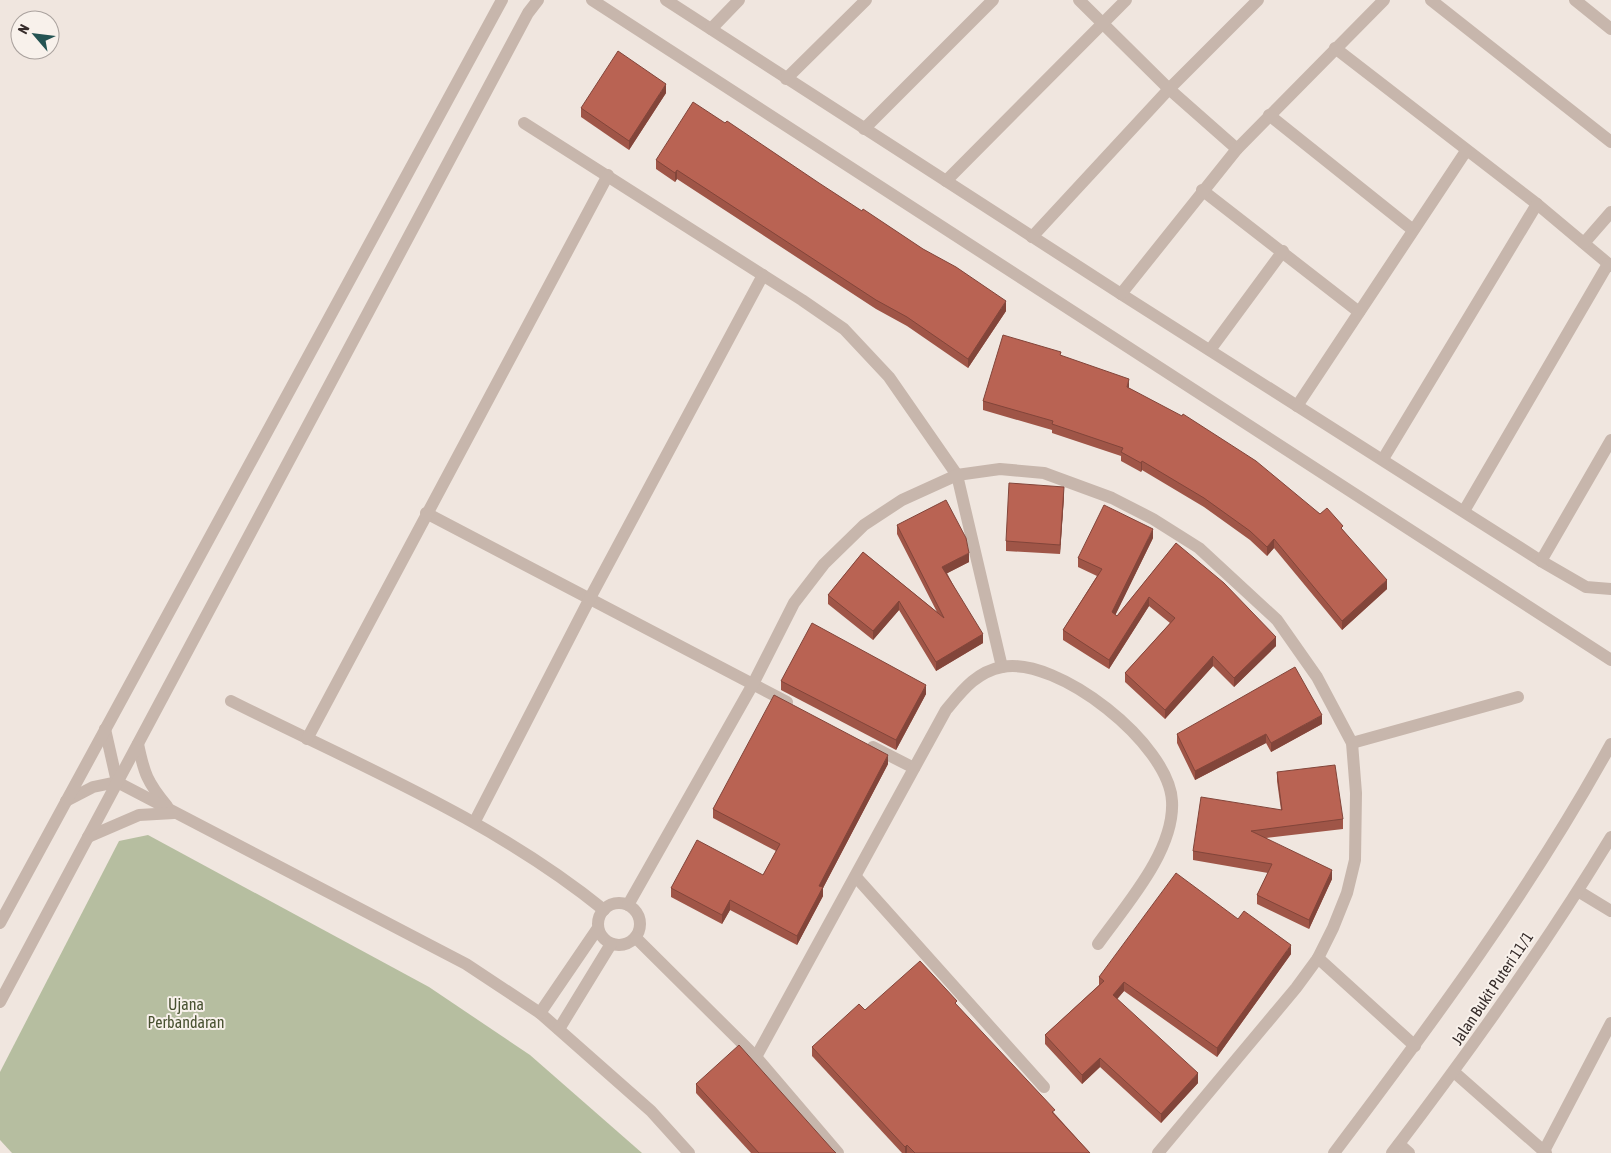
<svg xmlns="http://www.w3.org/2000/svg" width="1611" height="1153" viewBox="0 0 1611 1153" font-family="'Asap Condensed',sans-serif">
<style>
.green{fill:#b6bea0}
.lines{fill:none;stroke-linecap:round;stroke-linejoin:round}
.minor{stroke:#c7b6ac;stroke-width:12}
.wall{fill:#9f5547}
.shaded-wall{fill:#82453a}
.building{fill:#b96353;stroke:#82453a}
.labels{text-anchor:middle;stroke-width:4;stroke-linejoin:round;paint-order:stroke}
.street-label{font-size:16px;fill:#362c2a;stroke:#f8f1eb}
.park-label{font-size:16px;fill:#485130;stroke:#f8f1eb}
</style>
<rect width="100%" height="100%" fill="#f0e6df"/>
<path class="green" d="M148,835L429,987L530,1055L642,1153H12L0,1140V1072L119,841Z"/>
<g class="lines">
<g class="minor">
<path d="M592,0L1611,660"/>
<path d="M666,0L1121,294L1541,561L1586,587L1611,589"/>
<path d="M1079,0L1169,89L1237,149"/>
<path d="M1431,0L1611,142"/>
<path d="M1575,0L1611,29"/>
<path d="M711,29L739,0"/>
<path d="M1335,48L1537,204L1611,266"/>
<path d="M786,79L866,0"/>
<path d="M1269,115L1413,230"/>
<path d="M524,123L802,300L844,329L889,377L957,475L1002,667"/>
<path d="M864,129L993,0"/>
<path d="M946,181L1126,0"/>
<path d="M1202,190L1359,312"/>
<path d="M1032,237L1169,89L1258,0"/>
<path d="M1584,243L1611,212"/>
<path d="M1121,294L1237,149L1384,0"/>
<path d="M1210,350L1283,251"/>
<path d="M1297,406L1466,151"/>
<path d="M1383,459L1537,204"/>
<path d="M1464,511L1608,264"/>
<path d="M426,513L787,702"/>
<path d="M1541,561L1611,440"/>
<path d="M231,701C358,765 492,819 604,910"/>
<path d="M105,729L117,782"/>
<path d="M307,739L608,175"/>
<path d="M1352,743L1518,697"/>
<path d="M138,744C144,773 147,782 167,806"/>
<path d="M873,747L914,768"/>
<path d="M66,801L93,787L117,782L466,964L540,1013L651,1111L689,1153"/>
<path d="M475,821L590,598L763,275"/>
<path d="M88,837L139,815L174,813"/>
<path d="M856,877L1044,1087"/>
<path d="M1578,891L1611,911"/>
<circle cx="619" cy="924" r="21"/>
<path d="M628,905L753,684L794,603L824,564L864,525L902,500L957,475L1000,469L1044,473L1112,498L1153,519L1199,548L1277,620L1317,677L1352,743L1356,793L1355,860L1347,893L1333,928L1318,958L1296,988L1158,1153"/>
<path d="M0,923L502,0"/>
<path d="M636,938L756,1057L838,1153"/>
<path d="M1318,958L1415,1046"/>
<path d="M0,1002L528,13L538,0"/>
<path d="M540,1013L598,928"/>
<path d="M559,1029L611,944"/>
<path d="M756,1057L946,710C962,691 976,672 1002,667C1058,656 1169,744 1172,801C1175,851 1125,906 1098,944"/>
<path d="M1454,1072L1546,1153"/>
<path d="M1399,1144L1409,1153"/>
<path d="M1544,1151L1611,1023"/>
<path d="M1334,1153C1433,1022 1532,888 1611,744"/>
<path d="M1392,1153C1470,1051 1545,946 1611,837"/>
</g>
</g>
<g class="wall">
<path d="M666,93L629,150L581,117V108Z"/>
<path d="M656,160L1006,311L968,368L907,326L876,309L677,179L675,182L656,169Z"/>
<path d="M1061,356L1129,388L1320,514L1343,530L1387,589L1342,630L1274,548L1267,556L1250,540L1204,507L1142,470L1141,472L1121,461V456L1052,433V430L983,410V401Z"/>
<path d="M1064,496L1060,554L1006,551V541Z"/>
<path d="M897,525L969,562L947,573L983,643L936,671L899,610L873,640L828,604V595L863,552L937,612L897,534Z"/>
<path d="M1153,538L1115,615L1117,616L1176,543L1276,646L1234,687L1213,666L1165,719L1125,682V673L1170,623L1149,606L1109,669L1063,640V630L1097,576L1078,567V558Z"/>
<path d="M781,681L926,694L896,750L781,690Z"/>
<path d="M1322,724L1271,752L1266,743L1195,780L1177,743V734Z"/>
<path d="M888,764L823,888V896L797,945L730,910L722,924L671,897V888L763,875L776,851L713,818V809Z"/>
<path d="M1277,772L1343,819V829L1266,838L1332,879L1309,929L1257,904V895L1268,873L1193,860V851L1281,810L1277,781Z"/>
<path d="M1238,919L1291,954L1217,1057L1124,991L1117,999L1198,1083L1161,1123L1100,1067L1082,1084L1045,1044V1035L1099,985V977Z"/>
<path d="M957,1006L1055,1114L1090,1153H902L812,1056V1047L865,1010Z"/>
<path d="M696,1084L832,1149L836,1153H751L696,1093Z"/>
</g>
<g class="shaded-wall">
<path d="M666,84V93L629,150V141Z"/>
<path d="M677,170V179L675,182V173Z"/>
<path d="M1006,301V311L968,368V359Z"/>
<path d="M1129,379V388L1127,387Z"/>
<path d="M1142,461V470L1141,472V463Z"/>
<path d="M1064,487V496L1060,554V545Z"/>
<path d="M1153,529V538L1112,622V612Z"/>
<path d="M1274,539V548L1267,556V547Z"/>
<path d="M969,553V562L942,576V567Z"/>
<path d="M1387,580V589L1342,630V621Z"/>
<path d="M1149,597V606L1109,669V660Z"/>
<path d="M899,601V610L873,640V631Z"/>
<path d="M983,634V643L936,671V662Z"/>
<path d="M1276,637V646L1234,687V678Z"/>
<path d="M1213,656V666L1165,719V710Z"/>
<path d="M926,685V694L896,750V740Z"/>
<path d="M1322,715V724L1271,752V743Z"/>
<path d="M1266,734V743L1195,780V771Z"/>
<path d="M888,755V764L823,888V896L797,945V936L819,886Z"/>
<path d="M1332,870V879L1309,929V920Z"/>
<path d="M730,900V910L722,924V915Z"/>
<path d="M1291,945V954L1217,1057V1048Z"/>
<path d="M1124,982V991L1113,1004V995Z"/>
<path d="M1100,1058V1067L1082,1084V1075Z"/>
<path d="M1198,1073V1083L1161,1123V1114Z"/>
<path d="M907,1145V1153H905V1147Z"/>
</g>
<g class="building">
<path d="M618,51L666,84L629,141L581,108Z"/>
<path d="M693,102L725,123L727,121L819,183L862,211L863,209L923,249L956,267L1006,301L968,359L907,317L876,300L677,170L675,173L656,160Z"/>
<path d="M1003,335L1061,352L1060,355L1129,379L1127,387L1182,416L1183,414L1256,461L1320,514L1327,508L1343,526L1341,528L1387,580L1342,621L1274,539L1267,547L1250,531L1204,498L1142,461L1141,463L1121,452L1123,448L1052,424L1053,421L983,401Z"/>
<path d="M1009,483L1064,487L1060,545L1006,541Z"/>
<path d="M946,500L966,538L969,553L942,567L983,634L936,662L899,601L873,631L828,595L863,552L944,618L897,525Z"/>
<path d="M1104,505L1153,529L1112,612L1117,616L1176,543L1224,583L1276,637L1234,678L1213,656L1165,710L1125,673L1175,618L1149,597L1109,660L1063,630L1102,569L1078,558Z"/>
<path d="M812,623L926,685L896,740L781,681Z"/>
<path d="M1295,667L1322,715L1271,743L1266,734L1195,771L1177,734Z"/>
<path d="M774,695L888,755L819,886L823,887L797,936L730,900L722,915L671,888L697,840L763,875L780,844L713,809Z"/>
<path d="M1335,765L1343,819L1251,831L1332,870L1309,920L1257,895L1272,864L1193,851L1201,797L1282,810L1277,772Z"/>
<path d="M1176,873L1238,919L1244,911L1291,945L1217,1048L1124,982L1113,995L1198,1073L1161,1114L1100,1058L1082,1075L1045,1035L1104,981L1099,977Z"/>
<path d="M920,961L957,1001L955,1003L1055,1110L1052,1112L1090,1153H915L907,1145L905,1147L812,1047L859,1004L865,1010Z"/>
<path d="M739,1045L832,1149L836,1153H759L696,1084Z"/>
</g>
<g class="labels">
<g class="street-label">
<text transform="translate(1492 988) rotate(-56)" y="6">Jalan Bukit Puteri 11/1</text>
</g>
<g class="park-label">
<text x="186" y="1010">Ujana<tspan x="186" dy="18">Perbandaran</tspan></text>
</g>
</g>
<g transform="translate(35 35) rotate(298)"><circle r="24" fill="#f8f1eb" stroke="#aaa29e"/>
<path d="M0-4L9 19L0 12L-9 19Z" fill="#245352"/>
<text y="-8" font-size="14" font-weight="bold" text-anchor="middle" fill="#362c2a">N</text>
</g>
</svg>
